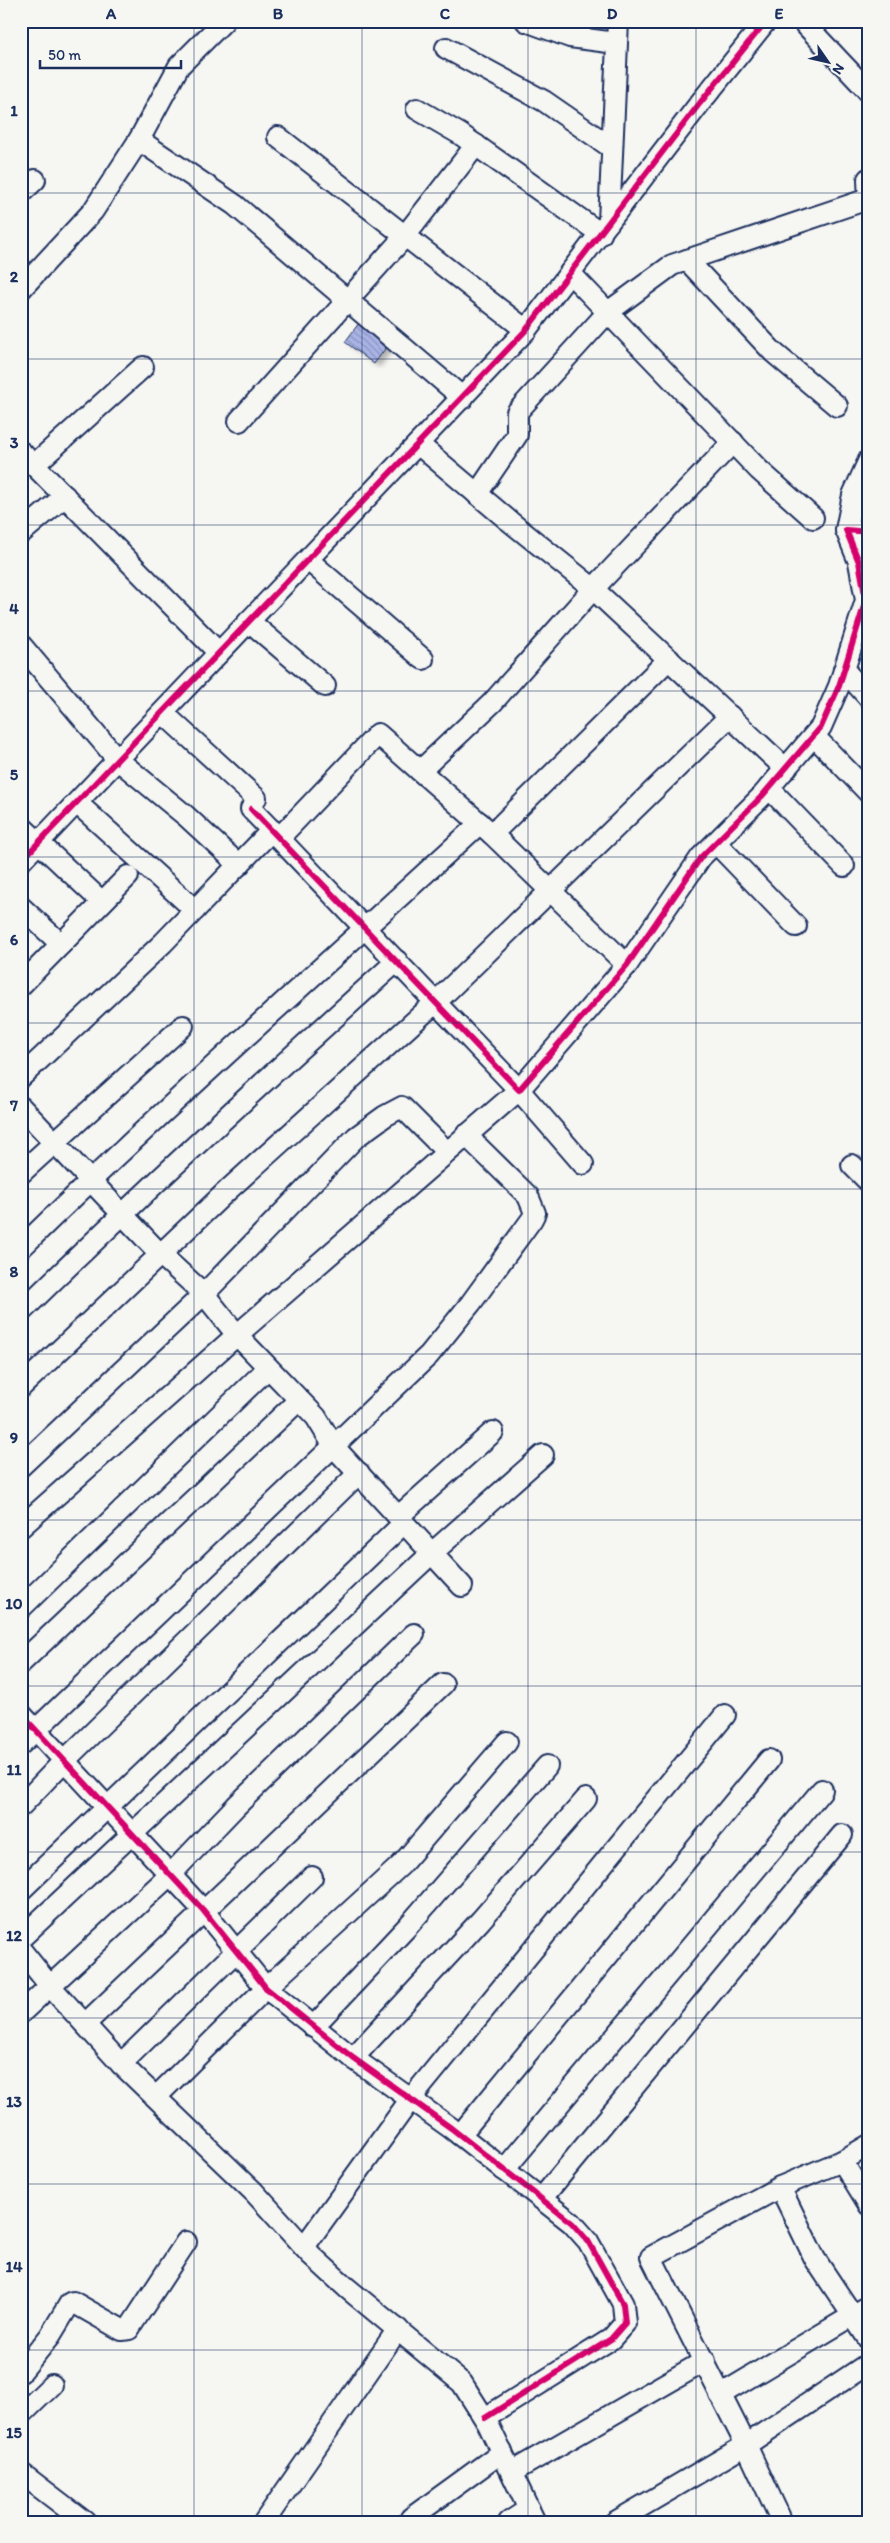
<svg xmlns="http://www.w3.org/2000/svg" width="890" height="2543" viewBox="0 0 890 2543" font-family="Itim,sans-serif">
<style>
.building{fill:url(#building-back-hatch);stroke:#1b2f5e;filter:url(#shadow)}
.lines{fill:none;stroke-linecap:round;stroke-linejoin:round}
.street-casing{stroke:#1b2f5e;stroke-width:24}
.street{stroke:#f6f6f2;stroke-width:20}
.cycleway-casing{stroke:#f6f6f2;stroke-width:9}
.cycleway{stroke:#d6006c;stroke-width:6}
.grid{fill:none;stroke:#1b2f5e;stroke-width:1;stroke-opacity:0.55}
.neatline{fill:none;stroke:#1b2f5e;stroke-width:2}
.grid-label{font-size:16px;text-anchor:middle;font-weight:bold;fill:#1b2f5e}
</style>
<defs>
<pattern id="building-back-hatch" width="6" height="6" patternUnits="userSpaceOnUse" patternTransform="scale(1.25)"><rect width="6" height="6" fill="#aab4e5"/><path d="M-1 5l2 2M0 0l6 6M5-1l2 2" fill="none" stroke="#8a93bd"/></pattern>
<filter id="shadow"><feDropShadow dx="5.5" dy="3" stdDeviation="2.5" flood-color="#0004"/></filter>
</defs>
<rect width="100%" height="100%" fill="#f6f6f2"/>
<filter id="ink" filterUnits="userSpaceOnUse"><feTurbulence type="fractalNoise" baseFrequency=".02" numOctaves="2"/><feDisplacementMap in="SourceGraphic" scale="10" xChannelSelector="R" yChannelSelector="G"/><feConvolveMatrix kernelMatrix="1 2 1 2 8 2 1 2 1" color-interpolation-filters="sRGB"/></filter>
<g filter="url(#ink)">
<path class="building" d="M359,323L388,345L374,364L345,342Z"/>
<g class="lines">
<defs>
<g id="street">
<path d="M526,21L570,37L616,43"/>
<path d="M802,21L869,92"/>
<path d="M446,48L544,101L612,148"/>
<path d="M417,109L460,134L601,234"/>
<path d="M278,137L526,330"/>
<path d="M139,140L235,205L463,398"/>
<path d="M868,179L869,203"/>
<path d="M21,193L35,180"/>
<path d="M609,222L618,21"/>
<path d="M687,260L773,352L837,406"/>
<path d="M570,273L759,470L813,518"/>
<path d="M21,289L93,211L139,140L179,66L224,21"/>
<path d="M239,421L405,236L476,145"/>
<path d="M418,444L508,520L589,585L786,769"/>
<path d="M21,452L219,653"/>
<path d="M34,465L143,367"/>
<path d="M477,494L517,435V412L608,312L672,265L868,199"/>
<path d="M846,530L853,495L869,460"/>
<path d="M21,533L65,496"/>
<path d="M308,560L423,659"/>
<path d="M249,621L325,686"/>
<path d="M21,645L118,760L186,816L239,865"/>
<path d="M844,670L869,698"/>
<path d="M163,713L256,798"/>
<path d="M814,736L869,793"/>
<path d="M420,771L492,703L593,589L733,442"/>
<path d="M769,788L844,866"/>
<path d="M77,803L195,910"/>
<path d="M251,809L519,1090L627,965L701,857L762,796L821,727L839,686L866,600L859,562L846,530L869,532"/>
<path d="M21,826L102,902"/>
<path d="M492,834L669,659"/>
<path d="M279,838L378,734L492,834L627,965"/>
<path d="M716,843L796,926"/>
<path d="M21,861L526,330L700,103L766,21"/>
<path d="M21,907L61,944"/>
<path d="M21,985L128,876"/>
<path d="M21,1077L163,943L272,830"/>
<path d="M21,1107L161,1255L204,1294L237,1335L316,1417L335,1448L462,1586"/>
<path d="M852,1165L869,1182"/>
<path d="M21,1173L183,1026"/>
<path d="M21,1248C170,1102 327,964 480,823"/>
<path d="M21,1312C144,1192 269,1076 397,961"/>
<path d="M21,1387L228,1190L436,1002L730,716"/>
<path d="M21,1466L204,1294L356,1137L385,1116L402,1107L447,1152"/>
<path d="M399,1516L493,1432"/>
<path d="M21,1527L237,1335L519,1090L583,1164"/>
<path d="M21,1608L268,1368"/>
<path d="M21,1663L299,1400"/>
<path d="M21,1714L203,1910L266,1988L353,2058L451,2128L572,2223L588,2241L623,2304L625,2323L611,2339L485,2418"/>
<path d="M21,1744L429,1355L471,1303L532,1219L535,1213L528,1196L466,1135"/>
<path d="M21,1806L64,1761L359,1473"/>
<path d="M21,1890L404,1523"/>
<path d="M21,1938L432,1553L543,1455"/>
<path d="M21,1950L50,1986L121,2064L254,2192L311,2255L347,2288L462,2383L488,2424L535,2522"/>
<path d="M21,2013L170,1875L236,1806L414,1634"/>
<path d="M85,2024L443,1684"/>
<path d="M313,2027L408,1926L547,1766"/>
<path d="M353,2058L481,1920L586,1799"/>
<path d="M121,2064L312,1877"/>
<path d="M156,2097L266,1988L401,1865L507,1742"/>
<path d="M460,2135L769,1760"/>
<path d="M842,2161L869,2205"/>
<path d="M504,2170L822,1790"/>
<path d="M780,2187L815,2259L869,2340"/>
<path d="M542,2198L842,1835"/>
<path d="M304,2247L410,2100L725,1715"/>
<path d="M21,2372L50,2336L70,2303L73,2302L122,2330L129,2329L186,2242"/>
<path d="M720,2395L869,2306"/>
<path d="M21,2415L52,2385"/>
<path d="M512,2472L705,2361"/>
<path d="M21,2473L85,2522"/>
<path d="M411,2518L502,2452"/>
<path d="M264,2522L398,2329"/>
<path d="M509,2522L529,2509"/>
<path d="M615,2522L746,2445L869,2363"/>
<path d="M782,2522L746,2445L651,2257L780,2187L842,2161L869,2145"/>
</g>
</defs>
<use href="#street" class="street-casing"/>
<use href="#street" class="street"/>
<defs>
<g id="cycleway">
<path d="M251,809L519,1090L627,965L701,857L762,796L821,727L839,686L866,600L859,562L846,530L869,532"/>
<path d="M21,861L526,330L700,103L766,21"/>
<path d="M21,1714L203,1910L266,1988L353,2058L451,2128L572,2223L588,2241L623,2304L625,2323L611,2339L485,2418"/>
</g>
</defs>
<use href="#cycleway" class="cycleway-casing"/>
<use href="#cycleway" class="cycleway"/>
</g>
</g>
<path class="grid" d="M194,21V2522M362,21V2522M528,21V2522M696,21V2522M21,193H869M21,359H869M21,525H869M21,691H869M21,857H869M21,1023H869M21,1189H869M21,1354H869M21,1520H869M21,1686H869M21,1852H869M21,2018H869M21,2184H869M21,2350H869"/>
<rect width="890" height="2543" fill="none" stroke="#f6f6f2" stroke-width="55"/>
<g transform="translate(828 62) rotate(124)" stroke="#f6f6f2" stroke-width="4" paint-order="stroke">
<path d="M0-4L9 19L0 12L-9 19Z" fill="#1b2f5e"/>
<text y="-8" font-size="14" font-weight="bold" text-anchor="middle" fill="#1b2f5e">N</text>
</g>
<path d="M40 60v8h141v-8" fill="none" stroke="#1b2f5e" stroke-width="2.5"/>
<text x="48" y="60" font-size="15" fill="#1b2f5e" stroke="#f6f6f2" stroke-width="4" paint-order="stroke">50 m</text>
<rect x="28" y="28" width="834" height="2488" class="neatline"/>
<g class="grid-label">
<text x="111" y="19">A</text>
<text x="278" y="19">B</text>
<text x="445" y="19">C</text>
<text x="612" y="19">D</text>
<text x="779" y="19">E</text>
<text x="14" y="116">1</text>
<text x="14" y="282">2</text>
<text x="14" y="448">3</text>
<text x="14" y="614">4</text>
<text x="14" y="780">5</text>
<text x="14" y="945">6</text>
<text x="14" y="1111">7</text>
<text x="14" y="1277">8</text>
<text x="14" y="1443">9</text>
<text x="14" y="1609">10</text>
<text x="14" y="1775">11</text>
<text x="14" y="1941">12</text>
<text x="14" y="2107">13</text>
<text x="14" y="2272">14</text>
<text x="14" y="2438">15</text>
</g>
</svg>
